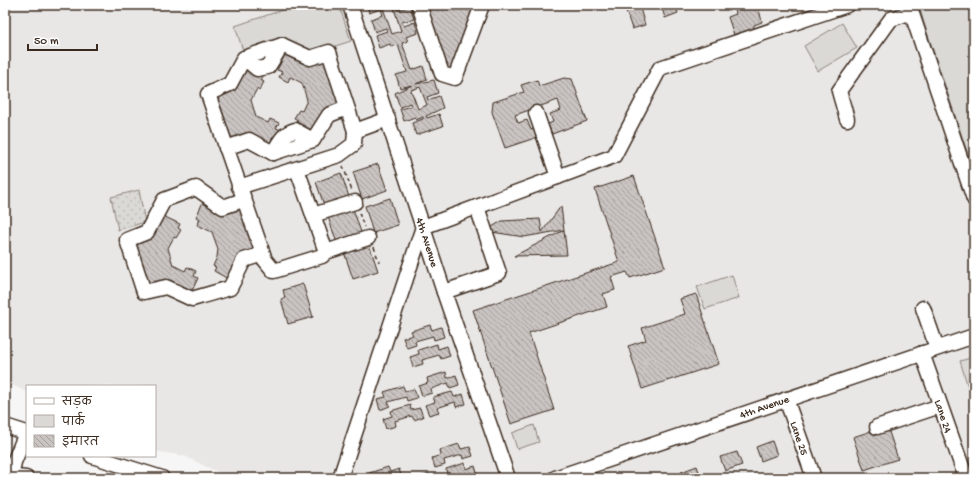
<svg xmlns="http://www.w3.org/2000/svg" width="979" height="483" viewBox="0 0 979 483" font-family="'Gochi Hand','Playpen Sans Deva',sans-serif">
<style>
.built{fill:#e9e7e6}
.green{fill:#dbd9d6;stroke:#8b827a}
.park{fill:url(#park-dots);stroke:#8b827a}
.building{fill:url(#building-back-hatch);stroke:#3b2a1e;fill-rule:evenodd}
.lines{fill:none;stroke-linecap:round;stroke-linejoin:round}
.minor-casing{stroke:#3b2a1e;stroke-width:17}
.path{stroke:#3b2a1e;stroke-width:1.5;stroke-dasharray:4 3;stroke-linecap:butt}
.minor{stroke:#fff;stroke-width:14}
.labels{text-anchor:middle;stroke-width:3;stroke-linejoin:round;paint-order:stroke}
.street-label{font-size:11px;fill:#3b2a1e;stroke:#fff}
</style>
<defs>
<pattern id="park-dots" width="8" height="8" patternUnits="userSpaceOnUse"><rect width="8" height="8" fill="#dbd9d6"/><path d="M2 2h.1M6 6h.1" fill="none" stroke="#bdbab7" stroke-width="1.8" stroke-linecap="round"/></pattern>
<pattern id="building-back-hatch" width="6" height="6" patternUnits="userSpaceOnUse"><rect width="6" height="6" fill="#c9c3c1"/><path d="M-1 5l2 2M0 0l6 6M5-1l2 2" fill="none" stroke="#a49f9c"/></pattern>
</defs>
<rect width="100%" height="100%" fill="#f7f6f6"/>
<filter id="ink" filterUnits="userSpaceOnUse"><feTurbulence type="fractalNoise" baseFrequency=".025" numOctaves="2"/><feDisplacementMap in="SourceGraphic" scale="8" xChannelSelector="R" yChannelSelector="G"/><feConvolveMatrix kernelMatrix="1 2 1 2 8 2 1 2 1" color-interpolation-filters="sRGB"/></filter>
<g filter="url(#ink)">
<path class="built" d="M5,5H974V478H230L184,456L155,451V386H27V392L5,382Z"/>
<g class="green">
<path d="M297,5H339L351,41L311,54L283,41L244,54L235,26Z"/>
<path d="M919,5H974V172L924,23Z"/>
<path d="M842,23L857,48L818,71L804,46Z"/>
<path d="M732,275L739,298L705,309L697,287Z"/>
<path d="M974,357V385L968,387L960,361Z"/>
<path d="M534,425L539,442L517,449L512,433Z"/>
</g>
<path class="park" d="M139,190L145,222L118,230L111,197Z"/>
<g class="building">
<path d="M367,5H382L392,34L401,31L393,5H396L398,10L410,6L414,19L402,22L404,26L415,22L418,33L406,37L408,41L402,43L412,70L423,66L427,79L416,84L434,80L438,93L427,97L428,100L439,96L443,108L426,116L427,118L439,114L443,126L416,135L412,123L423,119V117L416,120L415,117L404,121L400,109L411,106L410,103L400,107L395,93L412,85L400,88L396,75L407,72L398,45L391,47L390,44L379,48L375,35L387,31L386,28L375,32L371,19L383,15L381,9L369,13ZM420,87L427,105L418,109L411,90Z"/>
<path d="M425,5H478L455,70L448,71Z"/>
<path d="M624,5H639L645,25L632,29Z"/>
<path d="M661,5H675L678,13L665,18Z"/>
<path d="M734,5H758L762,22L754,25L753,35L742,36L740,32L734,35L728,17L736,14Z"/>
<path d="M285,55L309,66L327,60L341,104L324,110L311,133L295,124L298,120L294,118L299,110L302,111L307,100L302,83L290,77L288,82L279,77L282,72L277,70Z"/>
<path d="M247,67L263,76L261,80L264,82L259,91L257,89L251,100L256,117L268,123L270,119L279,123L276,128L281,130L273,146L232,140L217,96L234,90Z"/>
<path d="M564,78L572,79L587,121L552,134L548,124L553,122L550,114L561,110L558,100L515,115L518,123L527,120L531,130L535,128L538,137L505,148L492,112L493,102L524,92L521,85L537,80L539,86Z"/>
<path d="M378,164L387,190L362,199L353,172Z"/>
<path d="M341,173L350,200L325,208L316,182Z"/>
<path d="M634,176L665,267L630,278L627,272L611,277L615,290L603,294L607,307L529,333L554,410L511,424L473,310L619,262L595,189Z"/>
<path d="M390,198L398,225L373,233L365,206Z"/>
<path d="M203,202L227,213L245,207L260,251L230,280L214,271L216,267L213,266L217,257L218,249L212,232L197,225L200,219L196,217Z"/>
<path d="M561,206L567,255L514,256L564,230L524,237L485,231L502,221L540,219L542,232Z"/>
<path d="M353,209L362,235L337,243L328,217Z"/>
<path d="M163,216L180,224L178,228L181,230L176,238L174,237L168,248L173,265L185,271L187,267L196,271L194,276L198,278L191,293L149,289L135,244L151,238Z"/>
<path d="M369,244L378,271L353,279L344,252Z"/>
<path d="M303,284L313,317L288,324L281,299L285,298L283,290Z"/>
<path d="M696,294L719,364L642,389L628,346L646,340L642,328L685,314L680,299Z"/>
<path d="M430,325L432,330L441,327L444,337L434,340L433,336L415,341L416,345L407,348L403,338L413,335L411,331Z"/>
<path d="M437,344L438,349L447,346L450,356L441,359L439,355L422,360L423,364L413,367L410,357L419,354L418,350Z"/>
<path d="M446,372L447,378L456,375L459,385L450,388L448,383L431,389L432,393L422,396L419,386L428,383L427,378Z"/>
<path d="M403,386L405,391L414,389L417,398L407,401L406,397L388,402L390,406L380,410L377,399L386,397L384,392Z"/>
<path d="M452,392L454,397L463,394L466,404L456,407L455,402L437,408L439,412L429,415L425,405L435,402L433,397Z"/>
<path d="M410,405L411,410L420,408L423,417L414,420L412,416L395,421L396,426L386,429L383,419L392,416L391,411Z"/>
<path d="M887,426L898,459L864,470L853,437Z"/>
<path d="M772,441L777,455L761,461L756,447Z"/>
<path d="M459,444L461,449L470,447L473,456L463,459L462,455L444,460L445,465L435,468L432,458L441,455L440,450Z"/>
<path d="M737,452L742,465L725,471L720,457Z"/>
<path d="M465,463L466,469L475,466L478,476L469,478L467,474L455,478H438L447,474L446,469Z"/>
<path d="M697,466L701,478H683L681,472Z"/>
<path d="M388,467L390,472L399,469L402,478H369L371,477L369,473Z"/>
<path d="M429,474L430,478H417Z"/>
</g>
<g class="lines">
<defs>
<g id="minor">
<path d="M350,5L444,292L508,478"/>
<path d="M419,5L442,74L455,78L482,5"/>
<path d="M909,5L974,199"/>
<path d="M244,58L257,69L268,67L282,45"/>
<path d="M536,113L558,177"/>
<path d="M847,119L839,91L891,19L912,12"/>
<path d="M355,131L329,52L310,58L282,45L244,58L230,84L208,94L265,260L274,271L322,256L326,252L368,238"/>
<path d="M226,148L249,140L273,153L313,140L329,115L347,108"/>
<path d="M273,153C279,143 283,133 295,130L313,140"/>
<path d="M297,169L326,252"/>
<path d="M239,187L339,155L354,144L355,131L388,119"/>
<path d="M243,200L223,207L196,188L164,200L147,232L127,240L144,292L166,287L192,299L230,288L244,260L263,254"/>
<path d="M313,215L355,202"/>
<path d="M423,227L614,156L660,68L847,5"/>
<path d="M444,292L499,273L477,207"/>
<path d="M923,308L937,348"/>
<path d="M922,353L966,478"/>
<path d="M786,399L814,478"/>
<path d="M5,426L27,433"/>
<path d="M877,427L940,406"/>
<path d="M92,456L162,478"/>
<path d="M10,478L15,477L26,478"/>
<path d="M11,478L14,462L26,433"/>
<path d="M340,478L423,227"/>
<path d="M555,478L974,336"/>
</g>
</defs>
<use href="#minor" class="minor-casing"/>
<g class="path">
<path d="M343,166L352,191"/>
<path d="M359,213L364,227"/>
<path d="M374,247L379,262"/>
</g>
<use href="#minor" class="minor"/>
</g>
</g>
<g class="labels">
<g class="street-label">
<text transform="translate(428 242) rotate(72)" y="4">4th Avenue</text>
<text transform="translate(764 406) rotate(-19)" y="4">4th Avenue</text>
<text transform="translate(944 416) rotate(71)" y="4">Lane 24</text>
<text transform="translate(800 438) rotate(71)" y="4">Lane 25</text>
</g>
</g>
<rect width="979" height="483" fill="none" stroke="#fff" stroke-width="20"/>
<rect x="10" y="10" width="959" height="463" fill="none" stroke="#3b2a1e" stroke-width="1.5" filter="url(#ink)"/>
<rect x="26" y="385" width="130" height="72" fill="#ffffff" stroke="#b1aaa5"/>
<rect x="34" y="398" width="20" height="6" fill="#ffffff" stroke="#b1aaa5"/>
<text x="62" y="405" font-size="12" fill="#3b2a1e">सड़क</text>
<rect x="34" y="415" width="20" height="12" fill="#dbd9d6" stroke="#b1aaa5"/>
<text x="62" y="425" font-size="12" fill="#3b2a1e">पार्क</text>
<rect x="34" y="435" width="20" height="12" fill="url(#building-back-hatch)" stroke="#b1aaa5"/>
<text x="62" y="445" font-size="12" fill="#3b2a1e">इमारत</text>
<path d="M28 44v6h69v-6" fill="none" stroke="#3b2a1e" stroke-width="2"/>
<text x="34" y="44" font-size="12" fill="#3b2a1e" stroke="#ffffff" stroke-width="3" paint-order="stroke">50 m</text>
</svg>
